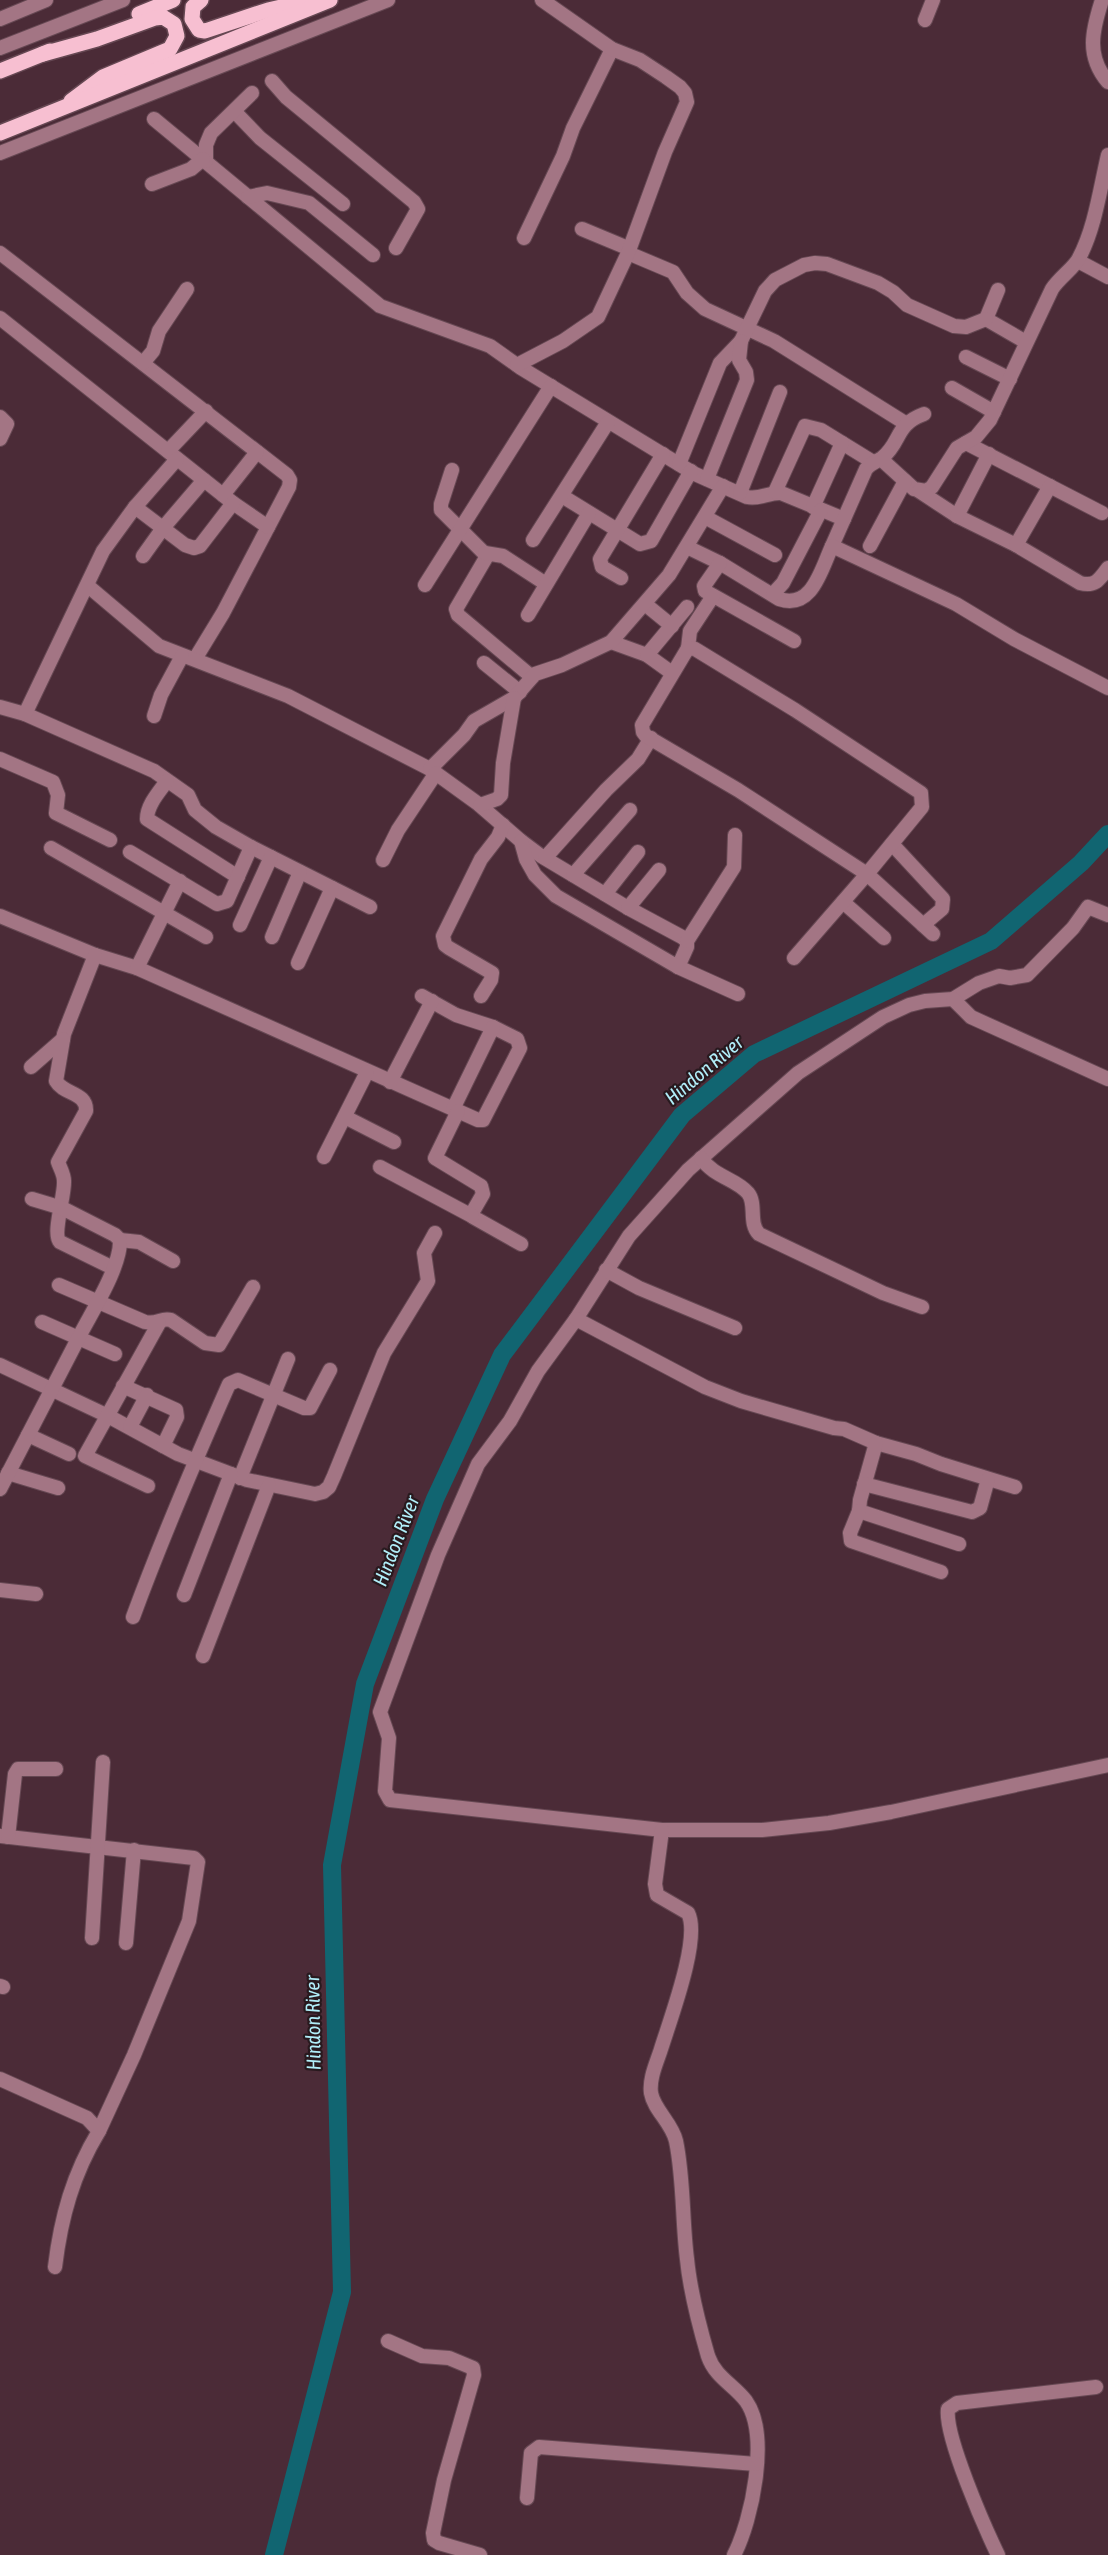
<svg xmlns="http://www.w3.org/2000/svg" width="1108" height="2555" viewBox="0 0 1108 2555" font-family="'Asap Condensed',sans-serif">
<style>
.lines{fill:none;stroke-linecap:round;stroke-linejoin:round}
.river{stroke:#116571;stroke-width:18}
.minor-casing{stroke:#664853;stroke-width:16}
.major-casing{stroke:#664853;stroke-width:18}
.minor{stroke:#a37584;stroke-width:14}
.major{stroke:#f7bfd1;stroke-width:15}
.labels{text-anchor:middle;stroke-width:4.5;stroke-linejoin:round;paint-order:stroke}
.water-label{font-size:20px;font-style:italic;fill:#b1eef9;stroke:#28191e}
</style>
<rect width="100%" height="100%" fill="#4b2b37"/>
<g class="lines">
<path class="river" d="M274,2555L342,2292L332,1865L365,1684L435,1499L502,1355L682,1115L754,1054L991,941L1081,863L1108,834"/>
<defs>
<g id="minor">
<path d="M1102,0C1092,31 1086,56 1108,82"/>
<path d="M0,19L46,0"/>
<path d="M925,20L933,0"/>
<path d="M0,48L123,0"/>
<path d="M272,81L286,97L414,202L418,209L396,248"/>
<path d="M235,112L260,138L343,204"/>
<path d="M154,119L380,306L490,346L521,368L695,474L747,497C760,500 769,492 781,493L844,519"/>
<path d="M0,153L388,0"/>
<path d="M206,161V145L211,133L252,93"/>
<path d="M152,184L191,169L203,159"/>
<path d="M248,197L267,193L309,203L373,255"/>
<path d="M582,229L630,249"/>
<path d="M524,238L563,156L573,128L612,49"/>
<path d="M0,253L287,475L290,480L289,487L223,613L195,659"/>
<path d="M628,253L673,272L687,293L705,309L774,341L905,423"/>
<path d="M1078,261L1108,277"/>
<path d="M998,290L986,319L1026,342"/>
<path d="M0,318L233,503L268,527"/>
<path d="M966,357L1010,379"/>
<path d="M143,363L153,351L159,331L187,289"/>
<path d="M517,365L563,341L598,317L628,253L665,152L687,102L685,93L680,87L666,77L640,60L612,49L542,0"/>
<path d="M952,388L994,412"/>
<path d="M0,417L7,424L0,439"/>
<path d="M966,443L1102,513"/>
<path d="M168,451L206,411"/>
<path d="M881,459L914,489L926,491L932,487L957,448L976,437L990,420L1052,289C1059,278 1075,267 1079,258C1095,228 1100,189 1108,155"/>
<path d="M679,464L720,363L741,341L765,291L775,280L804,265L815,263L827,264L878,283L893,292L907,305L954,326L966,327L986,319"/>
<path d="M452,470L441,504V510L487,556L456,609L458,615L532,677"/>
<path d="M707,479L747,380L746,372L739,360L741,341"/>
<path d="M919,491L957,516L1016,545L1080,583C1095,587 1099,580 1108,568"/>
<path d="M775,492L805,426L821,430L873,462"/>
<path d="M740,493L780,392"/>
<path d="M223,495L257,452"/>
<path d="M562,496L640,544L651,541L691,471"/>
<path d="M135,507L185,545L194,548L200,546L233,503"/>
<path d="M813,507L842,443"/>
<path d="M957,516L989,454"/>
<path d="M705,517L775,555"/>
<path d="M533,540L608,422"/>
<path d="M1016,545L1050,486"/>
<path d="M832,546L866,469C871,463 876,462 882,458C902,442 894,425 924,414"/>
<path d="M870,546L905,481"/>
<path d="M687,547L720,563L779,599C812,610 821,570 832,546L956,604L1014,639L1108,688"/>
<path d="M485,553L503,556L546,584"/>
<path d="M143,556L163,528L204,480"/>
<path d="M720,563L704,586L705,591L794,641"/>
<path d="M621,578L602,567L600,559L663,454"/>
<path d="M425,585L551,386"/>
<path d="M88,586L159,646L288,696L430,769L477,803L521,841L541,856L628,908L682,937L687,941V947L678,967"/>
<path d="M773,594L783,583L821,510"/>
<path d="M645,604L672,626"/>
<path d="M528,615L589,513"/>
<path d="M611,642L647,655L687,607"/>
<path d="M688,648L690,631L713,596"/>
<path d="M647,655L672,673"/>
<path d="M484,663L520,692"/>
<path d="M0,707L25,714L154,771L188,795L195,810L216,827L251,847L370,907"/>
<path d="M25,714L103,551L135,507L177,459"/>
<path d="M154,716L161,695L182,656"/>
<path d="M0,759L53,782L58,795L56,813L110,840"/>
<path d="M430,769L464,735L474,721L514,698L535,674L562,665L611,642L669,575L723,486"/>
<path d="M167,781C159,792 147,805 147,819L238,877"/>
<path d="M480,805L497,799L501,795L503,763L514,698"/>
<path d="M521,841L526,859L535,875L556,896L678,967L738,994"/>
<path d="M892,844L943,899L942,909L923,925"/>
<path d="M51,848L206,937"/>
<path d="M130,852L217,904L227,901L251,847"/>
<path d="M545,858L606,790L638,759L651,738"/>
<path d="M383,860L398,830L436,773"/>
<path d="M573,875L630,810"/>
<path d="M605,894L638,852"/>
<path d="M843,902L884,938"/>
<path d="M628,908L659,870"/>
<path d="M1108,915L1088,907L1073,928L1027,975L1010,978L999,976L979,983L953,999L925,1001L909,1005L883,1017L798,1073L688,1170L629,1236L576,1319L538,1371L510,1421L478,1464L438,1555L380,1712L389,1738L385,1791L390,1800L662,1830H762L829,1823L891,1812L1108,1765"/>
<path d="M0,916L95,955L137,968L478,1120H483L520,1048L517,1039L493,1027L456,1015L422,996"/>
<path d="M240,925L271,857"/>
<path d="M272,937L300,872"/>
<path d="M687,941L734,867L735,835"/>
<path d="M95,955L64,1034L56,1081C64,1095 87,1092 86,1111L58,1162C60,1168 64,1174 64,1181C65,1195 52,1234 60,1242L113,1268"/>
<path d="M794,958L867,874L922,807L921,793L795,710L695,649L688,648L642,725L643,732L646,736L738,790L867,874L933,934"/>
<path d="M298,963L332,888"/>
<path d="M137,968L180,881"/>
<path d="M481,996L491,980L492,973L449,948L445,945L443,936L481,859L498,837L503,825"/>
<path d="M953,999L971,1017L1108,1079"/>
<path d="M31,1067L63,1039"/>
<path d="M390,1082L432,1001"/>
<path d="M453,1109L493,1027"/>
<path d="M458,1111L435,1158L481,1186L483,1194L472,1213L473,1217L521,1244"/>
<path d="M345,1117L394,1142"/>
<path d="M324,1157L367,1072"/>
<path d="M701,1158C715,1178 735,1178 748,1193C757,1204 748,1223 759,1234L883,1293L922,1307"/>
<path d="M380,1167L472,1216"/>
<path d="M120,1240L139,1242L173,1261"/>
<path d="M606,1270L639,1288L735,1328"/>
<path d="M59,1285L145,1322C158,1325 161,1317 171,1320L205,1343L219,1345L253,1287"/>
<path d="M576,1319L705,1387L741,1401L834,1428L844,1429L876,1443L916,1454L941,1464L1015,1487"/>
<path d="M42,1322L115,1354"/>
<path d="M0,1365L108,1416L178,1454L247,1480L315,1494L323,1492L329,1487L334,1476L384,1353L428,1281L424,1253L435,1233"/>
<path d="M123,1386L176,1410L177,1417L163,1446"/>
<path d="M130,1427L147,1395"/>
<path d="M28,1435L69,1454"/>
<path d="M876,1443L860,1500L859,1511L959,1544"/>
<path d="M8,1473L58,1488"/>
<path d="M240,1478L288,1359"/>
<path d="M864,1484L972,1512L980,1508L988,1479"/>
<path d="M148,1486L85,1456L159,1323"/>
<path d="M0,1489C27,1437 54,1385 81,1333C93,1310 121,1266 120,1240L115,1235L62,1208L32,1199"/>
<path d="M859,1511L850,1533L851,1541L941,1572"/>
<path d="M0,1590L36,1594"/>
<path d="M184,1595L231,1474"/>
<path d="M133,1617C162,1538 195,1461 229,1384L238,1380L304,1408H310L330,1370"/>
<path d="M203,1656L269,1485"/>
<path d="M662,1830L655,1884L657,1895L688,1913C701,1938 670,2020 661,2049C657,2062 649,2078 651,2093C654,2110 672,2123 676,2141C684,2180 682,2220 687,2259C690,2291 699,2325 708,2356C715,2377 734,2385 746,2401C770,2435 752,2520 734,2555"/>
<path d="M0,1836L194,1858L198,1862L189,1921L134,2055L99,2131"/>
<path d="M8,1837L15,1774L18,1769H56"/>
<path d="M92,1938L103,1762"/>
<path d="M126,1943L134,1850"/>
<path d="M0,1986L3,1987"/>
<path d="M0,2079L87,2118L99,2131C73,2174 61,2217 55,2267"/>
<path d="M388,2341L422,2356L449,2358L473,2368L474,2375L444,2480L433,2533L434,2540L439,2543L480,2555"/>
<path d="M527,2498L531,2453L539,2447L756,2464"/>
<path d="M998,2555C985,2528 944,2435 948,2409L957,2403L1096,2387"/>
</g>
<g id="major">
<path d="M201,0L193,7L192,19L199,30L205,31L268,10L312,0"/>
<path d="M139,14L173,0"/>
<path d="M43,54L97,39L155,18L163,17L174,24L177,36L170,49L103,77L71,101"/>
<path d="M0,71L50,51"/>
<path d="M0,133L330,0"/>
</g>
</defs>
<use href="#minor" class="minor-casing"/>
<use href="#major" class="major-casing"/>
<use href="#minor" class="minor"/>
<use href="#major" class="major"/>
</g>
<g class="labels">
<g class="water-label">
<text transform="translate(704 1070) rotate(-40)" y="7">Hindon River</text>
<text transform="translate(396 1541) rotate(-69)" y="7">Hindon River</text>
<text transform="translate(313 2023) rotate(-91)" y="7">Hindon River</text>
</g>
</g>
</svg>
